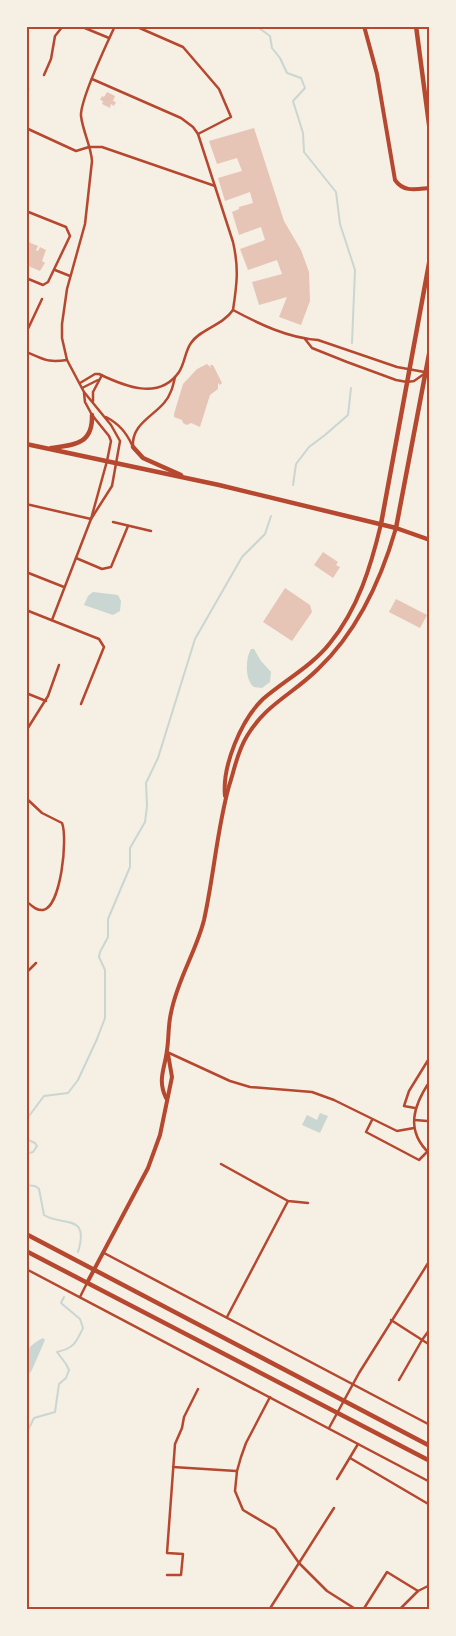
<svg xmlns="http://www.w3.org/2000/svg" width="456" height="1636" viewBox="0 0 456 1636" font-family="'Asap Condensed',sans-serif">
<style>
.water{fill:#c9d6d2}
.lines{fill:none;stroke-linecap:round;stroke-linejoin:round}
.stream{stroke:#c9d6d2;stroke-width:2}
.building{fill:#e6c5b7}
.minor{stroke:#b5482f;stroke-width:2.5}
.tertiary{stroke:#b5482f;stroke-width:4}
.secondary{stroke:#b5482f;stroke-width:4}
.primary{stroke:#b5482f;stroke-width:4.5}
.neatline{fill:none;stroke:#b5482f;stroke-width:2}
</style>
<rect width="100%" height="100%" fill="#f6efe4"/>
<g class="water">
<path d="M93,592L118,595L121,601L120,611L113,615L84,605L88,596Z"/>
<path d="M251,649H254L261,661L271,672L270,682L262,688L254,687C245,680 245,659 251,649Z"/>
<path d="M320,1113L328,1116L320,1133L302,1125L307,1115L317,1120Z"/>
<path d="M43,1338L45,1340L31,1372L26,1376C26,1354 22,1349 43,1338Z"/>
</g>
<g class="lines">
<g class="stream">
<path d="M248,26L259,28L270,36L272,48L280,58L287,73L301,78L305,88L293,101L303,133L304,152L336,192L340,224L355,270L352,343"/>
<path d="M293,485L296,464L309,447L325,435L348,415L351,388"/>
<path d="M26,1120L44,1096L68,1093L78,1080L97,1039L105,1018V970L99,957L100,952L108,937V919L130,867V848L145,822L147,806L146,783L158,758L195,639L242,557L265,534L271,516"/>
<path d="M26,1139L35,1143L37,1146L33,1152L26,1154"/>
<path d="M26,1185L35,1186L39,1189L44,1215C62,1227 90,1212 78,1252"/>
<path d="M26,1434L34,1418L55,1412L59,1384L66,1378L69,1370L66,1364L57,1352C74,1348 76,1343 83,1328L80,1319L61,1303L64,1297"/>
</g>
</g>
<g class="building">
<path d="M107,92L115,96L113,101L116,102L114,106L111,104L110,108L102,104L103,101L100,100L102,96L104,97Z"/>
<path d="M254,128L284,221L301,250L309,272L310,301L301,325L279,317L287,297L259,305L252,282L282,274L277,260L248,270L240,249L265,240L261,227L239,235L232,212L239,209V207L253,203L250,192L225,201L218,178L242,171L237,158L217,164L209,141Z"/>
<path d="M26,241L38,246L36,250L38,251L40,247L46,250L42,261L45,263L40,271L26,265Z"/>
<path d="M207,364L211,368L210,365H213L222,383L220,385L218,383V389L210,395L200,427L191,423L187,425L183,423L182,420L174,417V414L183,384L197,369Z"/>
<path d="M323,552L338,562L336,565L340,567L333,578L314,565Z"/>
<path d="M285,588L310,605L312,612L292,641L263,622Z"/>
<path d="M396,599L427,615L420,628L389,612Z"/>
</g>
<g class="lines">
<g class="minor">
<path d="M80,26L109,38"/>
<path d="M135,26L183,47L219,89L231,117L198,134"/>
<path d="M44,75L51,59L55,36L63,26"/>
<path d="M26,94L28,89"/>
<path d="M26,128L76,151L89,147H102L215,186"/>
<path d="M26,211L66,227L70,236L48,282L43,285L26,278"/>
<path d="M55,270L70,276"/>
<path d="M233,310C259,324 288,338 318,340L397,367L430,373"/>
<path d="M26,333L42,299"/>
<path d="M305,339L312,348L347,362L396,380L407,382L414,381L424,374"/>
<path d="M26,352C45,359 46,363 67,360"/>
<path d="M80,383L95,374H99C124,386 159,401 179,372C185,363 185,351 191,343C200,329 222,326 233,310C237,284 239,268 233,242L198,134L193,127L181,118L92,79"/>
<path d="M82,388L98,380"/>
<path d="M93,401V392L102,375"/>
<path d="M106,417C119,424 126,432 132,445"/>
<path d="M133,447C131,425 152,417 164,403C171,395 173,386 175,377"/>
<path d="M26,504L91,519"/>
<path d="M91,519L112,486L120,441L111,425L84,392L67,360L62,338V324L67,289L85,224L92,161C91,146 83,132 81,116C80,101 107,43 115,26"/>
<path d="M113,522L151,531"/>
<path d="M76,558L102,569L111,567L128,526"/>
<path d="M26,572L64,587"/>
<path d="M26,610L99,639L104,647L81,704"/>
<path d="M52,620L91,519L107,461L111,441L109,436L92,415L85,402L84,393"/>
<path d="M26,693L46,701"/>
<path d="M26,731L48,696L59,665"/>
<path d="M26,798L42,813L62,823C68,838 61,907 43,910C36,911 31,905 26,901"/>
<path d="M26,973L36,963"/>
<path d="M167,1052L230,1081L250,1087L312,1092L334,1100L397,1131L414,1128"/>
<path d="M430,1081C413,1106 405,1131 430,1154"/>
<path d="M415,1108L404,1106L409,1091L430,1057"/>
<path d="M372,1120L366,1132L419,1160L427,1152"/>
<path d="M415,1120L427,1121L430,1123"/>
<path d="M221,1164L288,1201L308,1203"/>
<path d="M104,1253L430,1425"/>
<path d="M26,1269L430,1482"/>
<path d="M80,1297L87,1283"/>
<path d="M227,1317L288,1201"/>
<path d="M391,1320L430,1345"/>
<path d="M399,1380L422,1340L430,1329"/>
<path d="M270,1397L246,1443L241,1457L237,1471L235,1491L243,1510L275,1529L299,1563L327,1591L357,1610"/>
<path d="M329,1428L359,1373L430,1260"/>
<path d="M350,1458L430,1505"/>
<path d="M173,1467L236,1471"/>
<path d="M337,1479L358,1444"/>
<path d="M167,1575H181L183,1554L167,1553L175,1444L182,1428L184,1417L198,1389"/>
<path d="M269,1610L334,1508"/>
<path d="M363,1610L387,1572L418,1591"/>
<path d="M399,1610L418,1591L430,1585"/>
</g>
<path class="tertiary" d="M364,26L377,74L395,180C404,193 417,189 430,188"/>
<g class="secondary">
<path d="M225,796C222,766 241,720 263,699C285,680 312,666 330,643C358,609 371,566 381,524"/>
<path d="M166,1098C157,1079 165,1069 167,1050C169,1038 168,1025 171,1013C177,980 196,952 204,920C214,875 217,829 229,786C235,768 237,752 247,736C266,704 293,694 318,669C358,631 381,580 396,528"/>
<path d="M87,1283L148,1168L160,1135L172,1077L168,1054"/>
</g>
<g class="primary">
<path d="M416,26L430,132"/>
<path d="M26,444L219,485L396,528L430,540"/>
<path d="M133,447L143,458L181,475"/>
<path d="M51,448C75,445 93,444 92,415"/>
<path d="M381,524L430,258"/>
<path d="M396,528L430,349"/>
<path d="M26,1234L430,1446"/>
<path d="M26,1251L430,1461"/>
</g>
</g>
<rect width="456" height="1636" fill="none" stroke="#f6efe4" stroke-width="55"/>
<rect x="28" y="28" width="400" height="1580" class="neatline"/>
</svg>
